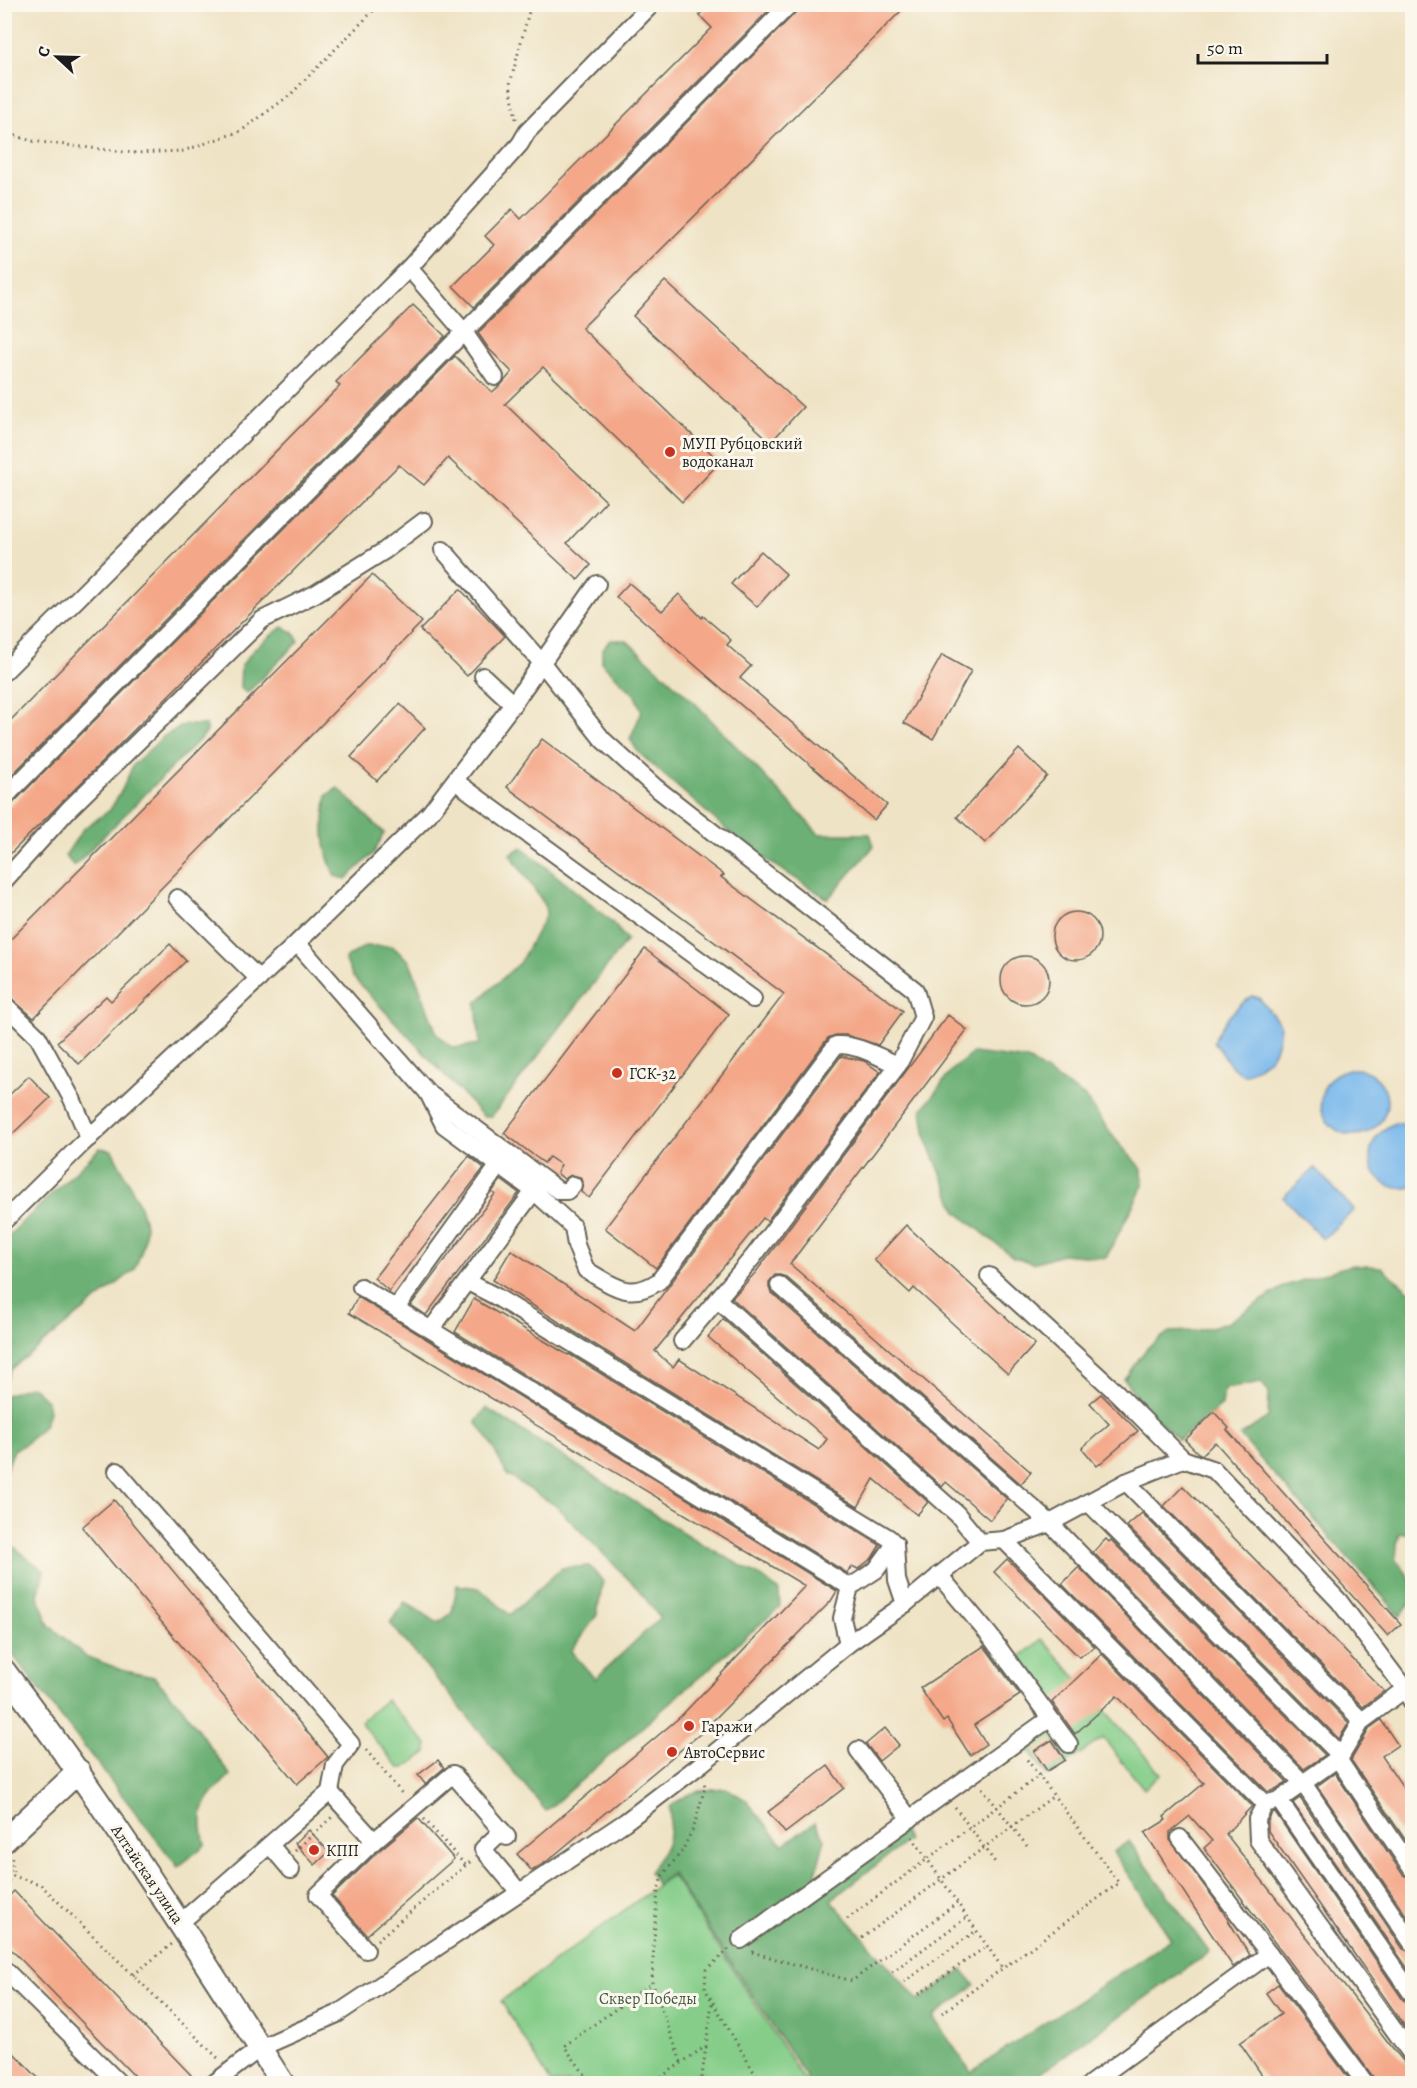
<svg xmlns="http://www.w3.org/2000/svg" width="1417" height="2088" viewBox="0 0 1417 2088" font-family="Alegreya,serif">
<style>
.green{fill:#85cd89;stroke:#507452;stroke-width:1.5}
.forest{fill:#6cb075;stroke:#446648;stroke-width:1.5}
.water{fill:#78b8ec;stroke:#4a6a84;stroke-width:1.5}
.building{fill:#f4a889}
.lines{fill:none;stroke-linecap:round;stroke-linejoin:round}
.minor-casing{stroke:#666257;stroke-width:20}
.major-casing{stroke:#666257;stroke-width:26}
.path{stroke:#666257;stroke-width:3;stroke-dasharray:1.5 4.5;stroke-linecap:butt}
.minor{stroke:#fff;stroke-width:16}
.major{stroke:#fff;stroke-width:22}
.poi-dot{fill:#c8321e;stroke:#fbf7ec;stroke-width:2}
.labels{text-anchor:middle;stroke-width:6;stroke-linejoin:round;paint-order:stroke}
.poi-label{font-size:16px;fill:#1c1c1c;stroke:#fbf7ec;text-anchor:start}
.street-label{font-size:16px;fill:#1c1c1c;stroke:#fbf7ec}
.park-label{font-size:16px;fill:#415a42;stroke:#fbf7ec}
</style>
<rect width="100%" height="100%" fill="#fbf7ec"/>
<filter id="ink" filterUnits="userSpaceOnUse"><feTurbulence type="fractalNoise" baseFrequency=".0167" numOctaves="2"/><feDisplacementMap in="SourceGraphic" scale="12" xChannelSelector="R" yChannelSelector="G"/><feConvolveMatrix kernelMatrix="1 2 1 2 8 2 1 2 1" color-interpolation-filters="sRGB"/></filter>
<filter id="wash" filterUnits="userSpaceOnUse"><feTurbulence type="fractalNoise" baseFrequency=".008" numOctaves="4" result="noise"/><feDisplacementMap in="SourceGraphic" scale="24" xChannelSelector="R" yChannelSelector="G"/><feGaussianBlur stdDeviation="1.35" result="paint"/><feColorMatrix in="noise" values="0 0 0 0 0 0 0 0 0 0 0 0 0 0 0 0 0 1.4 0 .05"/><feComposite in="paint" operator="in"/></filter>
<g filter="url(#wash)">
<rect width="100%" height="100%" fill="#efe3c5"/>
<g class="green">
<path d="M1042,1639L1161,1774L1144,1789L1103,1738L1048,1776L1028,1749L1060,1728L1015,1661Z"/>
<path d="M386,1700L427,1744V1752L405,1768H399L363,1726L361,1721Z"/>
<path d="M672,1875L806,2083H551L501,2001Z"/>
</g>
<g class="forest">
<path d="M282,627L292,631L299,641L247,693L240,688L241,666L255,648Z"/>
<path d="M610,640H626L695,703L819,834H870L874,846L828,899L746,847L638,752L630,739L642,711L634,694L602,663V650Z"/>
<path d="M184,725H206L207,732L74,866L65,856L83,829L110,810L122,790L133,765L164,736Z"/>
<path d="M338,788L384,833L374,853L346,879L335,876C322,850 322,824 327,795Z"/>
<path d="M522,847L611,921L627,940L492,1116H483L353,977L345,959L365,946H392L410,962L437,1034L453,1048L480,1044L476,1003L520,962L546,915L545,905L510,854Z"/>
<path d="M973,1053L1028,1060L1085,1097L1115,1139L1142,1169L1143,1186L1106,1258L1062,1254L1033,1263L1013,1257L957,1212L926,1138L922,1110L952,1070Z"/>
<path d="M100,1148L112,1150C123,1173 141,1201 145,1225C147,1240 140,1256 134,1270L10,1370L5,1385V1239Z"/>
<path d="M1351,1265L1381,1267L1412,1293V1433L1409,1436L1412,1439V1533H1400L1397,1544L1396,1559L1412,1581V1602L1400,1616L1240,1436L1268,1417L1269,1392L1261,1382L1224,1389L1222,1405L1179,1440L1143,1406L1124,1379L1147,1348L1169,1332L1195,1331L1227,1323L1285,1286Z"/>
<path d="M32,1386L47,1400L49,1412L44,1426L25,1444L14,1450L5,1473V1395Z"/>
<path d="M486,1408L690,1537L763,1578L779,1591L780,1607L546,1811L390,1623L405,1602L438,1623L452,1613L457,1585L479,1588L510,1615L562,1568L589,1566L603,1581L597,1615L571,1651L595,1679L660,1618L639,1590L555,1505L507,1475L489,1440L476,1422Z"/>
<path d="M4,1542H8L44,1571L38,1596L49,1625L85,1656L125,1671L154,1677L182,1707L230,1775C205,1800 196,1807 205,1845L178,1867L5,1645Z"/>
<path d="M726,1788L746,1800L783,1845L815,1822L825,1839L816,1872L822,1887L901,1828L908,1840L831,1900L918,2000L962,1970L975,1985L933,2017L971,2072L1171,1939L1113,1852L1129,1841L1209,1952L1026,2083H810L672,1873L657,1885L649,1872C669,1846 671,1840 670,1807C690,1790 701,1790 726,1788Z"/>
</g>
<g class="water">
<path d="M1252,996L1259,998L1280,1024C1278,1056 1271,1060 1244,1075L1232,1067L1214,1042C1222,1022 1234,1008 1252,996Z"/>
<circle cx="1354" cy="1102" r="33"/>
<path d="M1395,1123L1412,1125V1187C1368,1196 1353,1141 1395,1123Z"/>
<path d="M1315,1168L1354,1210L1323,1239L1283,1197Z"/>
</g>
<g id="blocks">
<g class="building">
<path d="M710,4H775L474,307L453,286L494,245L485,236L512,209L521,219L712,28L699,15Z"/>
<path d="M800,4H908L582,328L720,462L682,502L543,367L505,404L606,501L567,543L591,565L578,580L448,458L424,485L399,465L4,860V808L11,805L455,356L492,392L501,385L512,372L489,349L478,333L797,11Z"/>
<path d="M665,281L803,407L771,442L633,316Z"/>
<path d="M413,305L445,336L4,783V727L340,386L336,382Z"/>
<path d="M761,551L786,574L757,607L731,584Z"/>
<path d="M372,575L422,622L34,1018L4,992V946Z"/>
<path d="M629,583L662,611L679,594L702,618L703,616L731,640L727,645L751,666L740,678L887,805L874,820L616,597Z"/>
<path d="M460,589L505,636L467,676L420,630Z"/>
<path d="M942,655L971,671L933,739L904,723Z"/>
<path d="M400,704L425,728L377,781L351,757Z"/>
<path d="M542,739L724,875L721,877L903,1011L878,1045L846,1035H836L828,1038L656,1268L605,1228L784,994L507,787Z"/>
<path d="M1019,749L1047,776L985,843L957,817Z"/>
<circle cx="1076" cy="936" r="24"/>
<path d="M170,944L186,961L79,1064L57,1042L106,996L111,1001Z"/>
<path d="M645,949L729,1014L589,1198L581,1192L583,1183L580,1177L571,1175L564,1179L557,1173L561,1165L549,1157L544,1163L504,1133Z"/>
<circle cx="1025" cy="980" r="24"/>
<path d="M948,1015L967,1030L790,1264L1031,1472L1021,1484L786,1277L780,1275H775L769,1282V1288L772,1293L1007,1499L990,1520L946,1482L942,1487L732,1298L756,1272Z"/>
<path d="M841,1056L864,1061L880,1072L767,1221L763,1218L655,1351L673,1367L679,1359L819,1450L827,1439L708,1337L723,1319L928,1502L917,1515L874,1479L858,1507L573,1331L493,1280L511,1250L635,1331Z"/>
<path d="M29,1076L50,1098L4,1142V1100Z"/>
<path d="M469,1156L484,1168L389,1291L374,1278Z"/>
<path d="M501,1180L519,1193L426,1315L411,1305L495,1194L492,1192Z"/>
<path d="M906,1225L1035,1344L1008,1374L914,1288L910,1293L874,1260Z"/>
<path d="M358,1297L837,1591L831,1601L700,1734L546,1862L532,1871L517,1854L680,1717L805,1586L349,1313Z"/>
<path d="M474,1299L568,1355L569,1354L880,1545L872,1558L858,1569L852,1566L847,1573L455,1332Z"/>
<path d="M1101,1394L1138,1431L1097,1466L1082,1448L1109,1424L1090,1403Z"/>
<path d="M1214,1412L1229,1428L1227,1430L1401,1624L1388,1636L1215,1442L1202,1455L1198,1453L1185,1440Z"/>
<path d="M1183,1486L1384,1691L1363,1707L1164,1506Z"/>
<path d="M114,1500L328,1757L297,1784L82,1527Z"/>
<path d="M1142,1513L1349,1723L1339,1739L1127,1526Z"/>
<path d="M1106,1539L1109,1542L1111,1540L1325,1755L1304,1769L1093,1552Z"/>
<path d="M1007,1559L1047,1598L1095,1647L1079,1657L994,1572Z"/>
<path d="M1079,1567L1287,1782L1274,1790L1268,1792L1062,1584Z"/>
<path d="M984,1646L1020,1695L974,1725L986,1744L970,1755L947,1719L943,1722L920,1688Z"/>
<path d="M1102,1654L1252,1806L1226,1834L1395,2051L1404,2062L1413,2065V2084H1376L1374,2078L1296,1971L1204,1848L1212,1841L1190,1816L1170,1832V1840L1218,1904L1250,1955L1233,1967L1145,1833L1166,1820L1164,1817L1204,1783L1117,1696L1075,1734L1052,1702Z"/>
<path d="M1381,1720L1398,1745L1382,1756L1413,1802V1851L1351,1760L1370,1728Z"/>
<path d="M885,1728L899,1745L879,1761L866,1744Z"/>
<path d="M1052,1740L1065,1760L1047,1771L1034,1751Z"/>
<path d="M438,1760L444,1768L425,1784L418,1775Z"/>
<path d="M828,1766L844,1788L785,1833L768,1812Z"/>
<path d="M1335,1773L1403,1875L1413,1879V1925L1317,1786Z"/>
<path d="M1300,1798L1403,1949L1413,1953V1976L1293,1803Z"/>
<path d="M1275,1812L1403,2000L1413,2004V2038L1268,1831V1821L1272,1813Z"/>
<path d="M418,1818L454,1859L367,1935L332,1896L381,1849Z"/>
<path d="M309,1830L329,1852L315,1865L295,1843Z"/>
<path d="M14,1891L191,2075L182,2084H142L4,1942V1901Z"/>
<path d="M1278,1984L1353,2084H1268L1240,2043L1281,2014L1266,1993Z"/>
<path d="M4,2043L44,2084H4Z"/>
</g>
</g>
</g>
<g filter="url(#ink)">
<use href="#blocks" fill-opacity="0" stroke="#666257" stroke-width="1.5"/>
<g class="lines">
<defs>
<g id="minor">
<path d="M409,268L464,332L495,377"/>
<path d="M443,550L542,663L603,740L655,787L915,990L923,1017L898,1065L753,1257L682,1341"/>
<path d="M4,672L409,268L520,144L527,132L652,4"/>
<path d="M483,676L513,704"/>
<path d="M455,781L753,999"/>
<path d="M4,798L464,332L790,4"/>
<path d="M4,881L68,810L262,620L315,594L384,551L424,521"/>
<path d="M177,898L259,979"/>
<path d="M297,943L428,1093L559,1191H567L573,1185"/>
<path d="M4,1004L38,1037L72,1099L89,1138"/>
<path d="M428,1093L444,1125L534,1191L573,1227L576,1245L586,1270C614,1286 629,1301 659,1281L836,1045C858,1044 878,1057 898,1065"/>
<path d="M4,1221L82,1144L297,943L429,814L513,704L597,584"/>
<path d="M989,1276L1117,1393L1183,1459"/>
<path d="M468,1282L495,1296L889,1538L895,1544L897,1580L905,1604"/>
<path d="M779,1285L1050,1523L1303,1783L1412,1943"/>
<path d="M361,1287L850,1587"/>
<path d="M718,1300L957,1514L980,1542"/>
<path d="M396,1308L499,1165"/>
<path d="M432,1328L534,1191"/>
<path d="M117,1471L351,1744L335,1765L330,1792L181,1922"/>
<path d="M1126,1482L1362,1721"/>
<path d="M1088,1502L1341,1756"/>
<path d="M1004,1540L1265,1804"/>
<path d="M939,1575L990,1636L1069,1744"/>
<path d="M848,1644L842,1618L850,1587L876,1570L895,1544"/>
<path d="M1405,1689L1362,1721L1341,1756L1279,1800L1265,1804L1257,1819L1258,1840L1412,2055"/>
<path d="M858,1750L910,1819"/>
<path d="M1338,1759L1412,1869"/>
<path d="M330,1792L374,1841"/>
<path d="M1279,1800L1412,1994"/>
<path d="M502,1831L483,1849L519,1892"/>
<path d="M270,1845L291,1870"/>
<path d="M741,1940L1049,1719"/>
<path d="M366,1950L318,1895L374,1841L453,1774L507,1837"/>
<path d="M1269,1954L1366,2084"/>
<path d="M4,1969L120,2084"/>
<path d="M213,2084L260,2048L337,2014L625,1822L701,1764L848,1644L905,1604L980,1542L1004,1540L1050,1523L1126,1482L1183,1459L1214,1470L1339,1601L1405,1689L1412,1702"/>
<path d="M1090,2084L1269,1954L1180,1838"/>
</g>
<g id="major">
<path d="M4,1671C105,1803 193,1944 283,2084"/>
<path d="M4,1841L79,1771"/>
</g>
</defs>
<use href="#minor" class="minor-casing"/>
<use href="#major" class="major-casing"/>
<g class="path">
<path d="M516,119L510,84L531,4"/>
<path d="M4,132L32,141L133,153L183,151L241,131L290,95L380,4"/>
<path d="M366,1750L404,1796"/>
<path d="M982,1788L1027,1846"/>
<path d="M955,1807L997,1865"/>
<path d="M424,1819L466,1866"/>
<path d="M912,1837L1003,1969"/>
<path d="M295,1851L332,1817"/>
<path d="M12,1858L13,1876"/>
<path d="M4,1885L13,1876L40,1884L220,2060"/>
<path d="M847,1919L1040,1775"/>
<path d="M862,1938L1055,1795"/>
<path d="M377,1940L471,1861"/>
<path d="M729,1949L706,1970L705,1989L761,2084"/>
<path d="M752,1952L852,1981L957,1903"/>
<path d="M892,1972L967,1917"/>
<path d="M133,1975L172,1944"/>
<path d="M904,1982L976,1931"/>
<path d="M919,1994L987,1946"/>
<path d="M942,2013L1119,1883L1025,1757"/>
<path d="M681,2062L652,1982L655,1924L658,1890L662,1876L682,1851L694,1827L705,1787L704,1781"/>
<path d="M592,2084L564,2046L652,1983"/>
<path d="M651,2084L706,2046L712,2003"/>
<path d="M701,2084L706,2046"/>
</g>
<use href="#minor" class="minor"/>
<use href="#major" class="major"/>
</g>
</g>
<g class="poi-dot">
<circle cx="670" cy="452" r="6"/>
<circle cx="617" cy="1073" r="6"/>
<circle cx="689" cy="1726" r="6"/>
<circle cx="672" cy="1752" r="6"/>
<circle cx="314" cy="1850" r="6"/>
</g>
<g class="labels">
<g class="poi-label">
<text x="682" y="449">МУП Рубцовский<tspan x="682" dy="18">водоканал</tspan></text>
<text x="629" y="1079">ГСК-32</text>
<text x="701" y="1732">Гаражи</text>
<text x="684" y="1758">АвтоСервис</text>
<text x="326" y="1856">КПП</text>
</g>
<g class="street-label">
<text transform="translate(148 1874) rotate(56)" y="6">Алтайская улица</text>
</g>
<g class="park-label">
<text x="648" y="2004">Сквер Победы</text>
</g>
</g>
<rect width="1417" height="2088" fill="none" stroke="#fbf7ec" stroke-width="24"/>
<g transform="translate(57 57) rotate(292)" stroke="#fbf7ec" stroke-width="4.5" paint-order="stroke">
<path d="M0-4.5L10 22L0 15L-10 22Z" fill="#1c1c1c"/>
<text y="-9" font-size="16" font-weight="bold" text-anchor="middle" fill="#1c1c1c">С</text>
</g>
<path d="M1198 54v9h129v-9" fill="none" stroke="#1c1c1c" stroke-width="3"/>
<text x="1207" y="54" font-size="18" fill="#1c1c1c" stroke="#fbf7ec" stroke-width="4.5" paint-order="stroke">50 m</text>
</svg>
